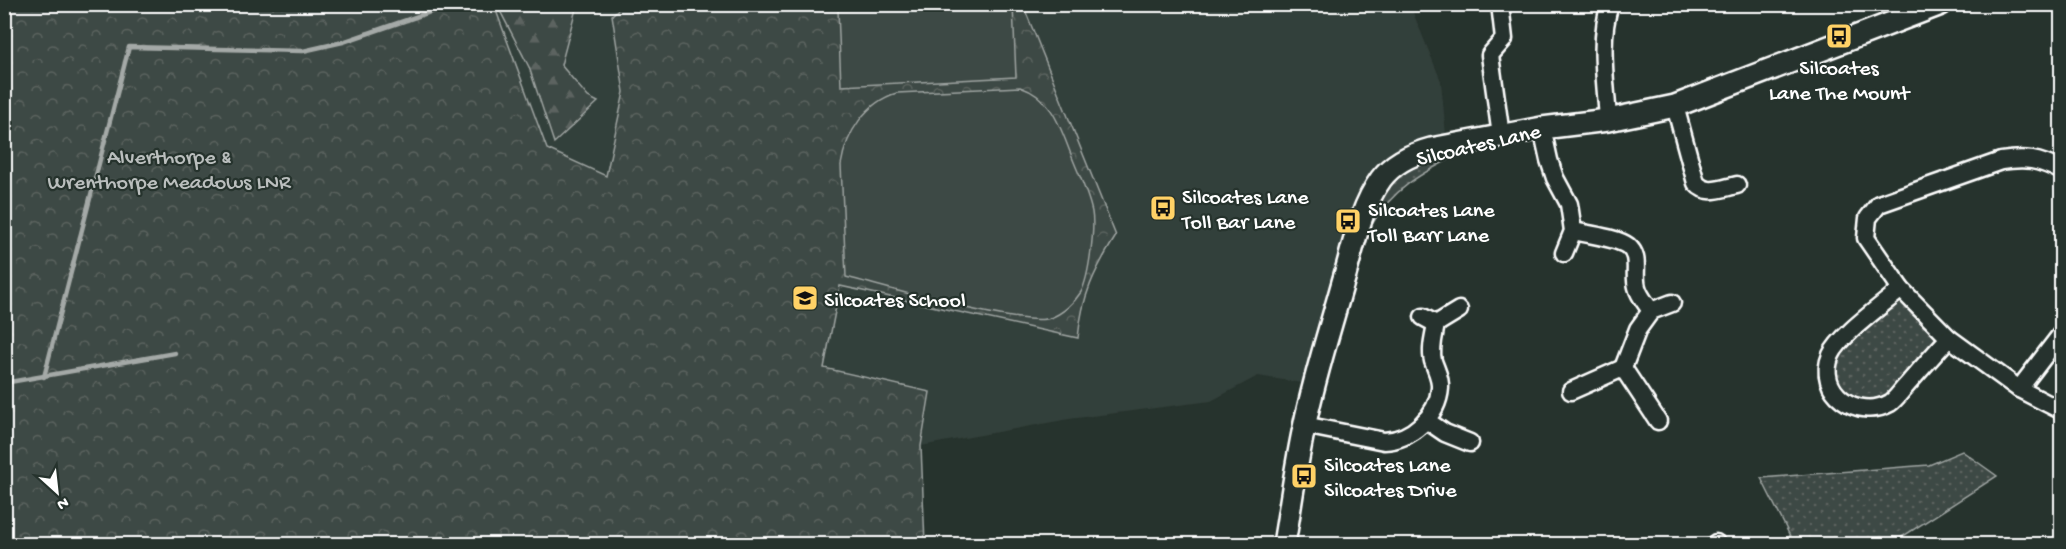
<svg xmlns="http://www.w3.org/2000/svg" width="2066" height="549" viewBox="0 0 2066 549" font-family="'Gochi Hand',sans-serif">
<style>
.built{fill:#333f3a}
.grass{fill:url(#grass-dots);stroke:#9ea4a2;stroke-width:1.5}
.forest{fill:url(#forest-firs);stroke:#9ea4a2;stroke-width:1.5}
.park{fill:url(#park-crowns);stroke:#9ea4a2;stroke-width:1.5}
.pitch{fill:#3e4944;stroke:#9ea4a2;stroke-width:1.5}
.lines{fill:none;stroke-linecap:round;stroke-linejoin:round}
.stream{stroke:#a4a9a7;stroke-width:4.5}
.minor-casing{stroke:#fff;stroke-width:21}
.tertiary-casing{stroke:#fff;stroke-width:26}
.minor{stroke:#26332d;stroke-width:16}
.tertiary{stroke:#26332d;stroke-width:21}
.labels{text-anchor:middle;stroke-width:4.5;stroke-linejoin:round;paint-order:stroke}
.poi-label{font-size:22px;fill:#fff;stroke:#26332d;text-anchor:start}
.street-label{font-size:22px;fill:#fff;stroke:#26332d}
.park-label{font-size:22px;fill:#bbbfbe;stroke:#26332d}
</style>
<defs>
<pattern id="grass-dots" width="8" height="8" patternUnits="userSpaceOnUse" patternTransform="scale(1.5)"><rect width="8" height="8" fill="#3e4944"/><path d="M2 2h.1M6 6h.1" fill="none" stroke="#5b6460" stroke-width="1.8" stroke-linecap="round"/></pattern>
<pattern id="forest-firs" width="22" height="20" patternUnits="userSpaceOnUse" patternTransform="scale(1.5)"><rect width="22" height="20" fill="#3e4944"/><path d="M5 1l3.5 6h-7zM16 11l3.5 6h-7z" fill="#5b6460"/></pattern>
<pattern id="park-crowns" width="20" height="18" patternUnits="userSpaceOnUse" patternTransform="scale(1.5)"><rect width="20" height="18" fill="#3e4944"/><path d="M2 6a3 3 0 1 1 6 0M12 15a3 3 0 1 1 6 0" fill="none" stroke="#5b6460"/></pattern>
</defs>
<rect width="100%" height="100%" fill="#26332d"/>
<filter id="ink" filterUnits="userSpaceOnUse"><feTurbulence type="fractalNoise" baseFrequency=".0167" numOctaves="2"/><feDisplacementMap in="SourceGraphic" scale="12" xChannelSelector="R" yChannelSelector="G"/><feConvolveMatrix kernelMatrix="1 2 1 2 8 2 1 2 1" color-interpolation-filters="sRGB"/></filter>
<g filter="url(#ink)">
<path class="built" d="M489,5H1410L1441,81L1447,146L1383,177L1314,385L1258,376L1211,401L1069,419L921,446L925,544H74Z"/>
<g class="grass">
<path d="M1463,153C1424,171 1391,189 1370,228L1369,225C1378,199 1393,171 1421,161C1434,156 1449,155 1463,153Z"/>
<path d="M1901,289L1949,338L1891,402L1838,398L1830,357Z"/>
<path d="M1962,451L1997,476L1891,544H1794L1761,478L1929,465Z"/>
</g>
<path class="forest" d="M497,5H577L561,65L588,97L598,102L554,143L529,67Z"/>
<path class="park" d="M4,5H494L547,149L606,176L624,92L612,15L623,5H1023L1116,236C1094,271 1082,296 1078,338L840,286L824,368L930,392L921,446L925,544H5Z"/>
<g class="pitch">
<path d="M963,4L1013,5L1016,77L841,86L838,10Z"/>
<path d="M1020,87C1053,98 1060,127 1072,157C1079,175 1088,193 1092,212C1095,229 1089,277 1081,292C1074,303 1062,314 1050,318C1024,328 882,286 846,277L841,165C846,133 866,102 897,93Z"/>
</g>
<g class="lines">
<g class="stream">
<path d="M44,377L129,47L303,51L343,42L453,4"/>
<path d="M4,383L175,353"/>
</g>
<defs>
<g id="minor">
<path d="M1500,4L1504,39L1490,55L1501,136"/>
<path d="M1675,106L1696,183C1707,196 1722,188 1737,185"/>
<path d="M1608,120C1606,83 1598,41 1610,4"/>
<path d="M1542,128L1549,160L1555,178L1569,204L1573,231L1564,253"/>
<path d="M2062,171C2038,159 2026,157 2001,161L1879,204L1868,218L1866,238L1901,289L1949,338L2019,389L2062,411"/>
<path d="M1573,231C1587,234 1618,238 1628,246C1641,257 1633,272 1637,287C1639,296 1646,303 1651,311"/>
<path d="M1901,289C1883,305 1840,335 1831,355C1815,392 1858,421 1890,403C1896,399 1901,391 1906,386C1920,370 1934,354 1949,338"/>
<path d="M1423,317L1436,324L1459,310"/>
<path d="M2019,389L2062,333"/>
<path d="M1571,391L1623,368"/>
<path d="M1426,420L1445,433L1470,443"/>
<path d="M1658,421L1623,368L1638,329L1651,311L1672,303"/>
<path d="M1304,425L1384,441C1411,440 1438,416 1440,388C1441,378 1436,370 1433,361C1430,349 1434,336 1436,324"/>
<path d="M1716,543V544"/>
</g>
<path id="tertiary" d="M1284,544C1291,504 1296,463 1305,423C1315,375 1330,329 1343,282C1353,248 1360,208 1381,179C1393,163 1412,154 1431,149L1542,128L1608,120L1675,106L1941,4"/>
</defs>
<use href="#minor" class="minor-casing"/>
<use href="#tertiary" class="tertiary-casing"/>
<use href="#minor" class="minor"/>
<use href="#tertiary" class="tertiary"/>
</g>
</g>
<defs>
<symbol id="bus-square" viewBox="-11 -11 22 22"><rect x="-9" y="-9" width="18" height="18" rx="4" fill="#ffd166" stroke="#26332d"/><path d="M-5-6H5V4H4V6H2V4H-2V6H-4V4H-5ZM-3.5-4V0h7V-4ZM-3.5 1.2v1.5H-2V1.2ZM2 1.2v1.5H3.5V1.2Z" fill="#111"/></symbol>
<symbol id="school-square" viewBox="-11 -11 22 22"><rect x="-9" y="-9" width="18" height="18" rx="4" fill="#ffd166" stroke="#26332d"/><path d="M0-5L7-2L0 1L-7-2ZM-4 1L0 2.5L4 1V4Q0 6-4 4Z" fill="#111"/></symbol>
</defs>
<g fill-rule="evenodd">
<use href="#bus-square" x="1824" y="21" width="30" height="30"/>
<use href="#bus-square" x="1148" y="193" width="30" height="30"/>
<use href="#bus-square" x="1333" y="206" width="30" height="30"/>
<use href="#school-square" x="790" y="283" width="30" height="30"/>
<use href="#bus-square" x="1289" y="461" width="30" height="30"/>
</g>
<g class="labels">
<g class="poi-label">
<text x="1839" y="74" text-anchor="middle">Silcoates<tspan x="1839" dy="25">Lane The Mount</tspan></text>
<text x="1182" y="203">Silcoates Lane<tspan x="1182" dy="25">Toll Bar Lane</tspan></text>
<text x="1368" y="216">Silcoates Lane<tspan x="1368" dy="25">Toll Barr Lane</tspan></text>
<text x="824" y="306">Silcoates School</text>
<text x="1324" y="471">Silcoates Lane<tspan x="1324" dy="25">Silcoates Drive</tspan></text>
</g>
<g class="street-label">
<text transform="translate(1478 143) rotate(-13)" y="8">Silcoates Lane</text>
</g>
<g class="park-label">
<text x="169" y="163">Alverthorpe &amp;<tspan x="169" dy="25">Wrenthorpe Meadows LNR</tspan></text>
</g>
</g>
<rect width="2066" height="549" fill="none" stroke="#26332d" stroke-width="24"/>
<rect x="12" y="12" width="2042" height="525" fill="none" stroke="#fff" stroke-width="2" filter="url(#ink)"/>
<g transform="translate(57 492) rotate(153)" stroke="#26332d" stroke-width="4.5" paint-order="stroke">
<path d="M0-4.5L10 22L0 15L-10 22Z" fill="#ffffff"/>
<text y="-9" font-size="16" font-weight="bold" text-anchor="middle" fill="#ffffff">N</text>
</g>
</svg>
